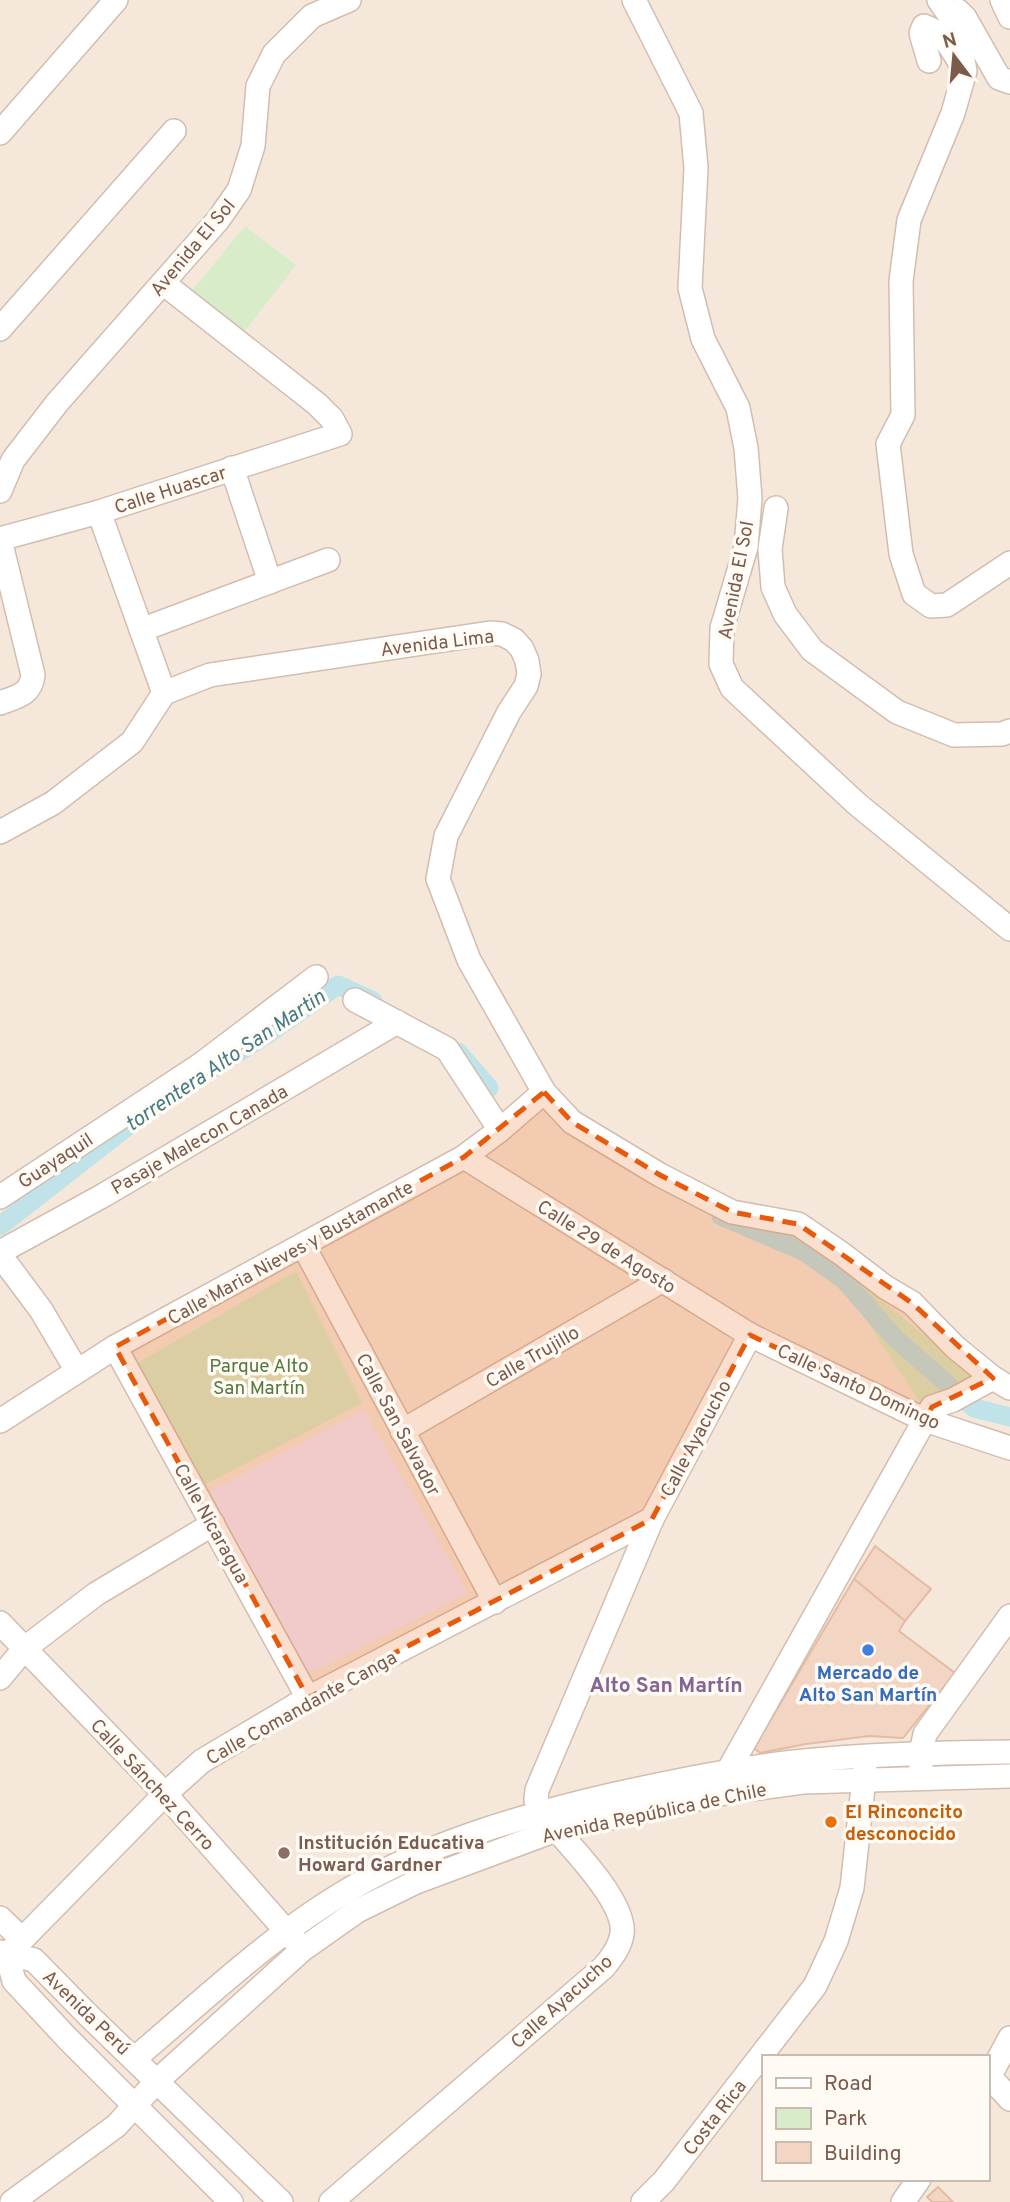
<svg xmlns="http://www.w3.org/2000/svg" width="1010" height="2202" viewBox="0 0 1010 2202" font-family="Overpass,sans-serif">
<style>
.residential{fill:#f5e8da;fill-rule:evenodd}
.education{fill:#f3e8fa}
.green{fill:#d8ecc9}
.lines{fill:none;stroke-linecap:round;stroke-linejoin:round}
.canal{stroke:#bfe3e8;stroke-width:19}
.building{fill:#f3d5c3;stroke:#e6bba3;stroke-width:2}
.minor-casing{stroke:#d1beb0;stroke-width:26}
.minor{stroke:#fff;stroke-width:23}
.marked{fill:#e8590c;fill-opacity:0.2;stroke:#e8590c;stroke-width:5;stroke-dasharray:14 9;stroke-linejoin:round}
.shop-dot{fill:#3f7fe0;stroke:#fffaf3;stroke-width:2.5}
.food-dot{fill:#e8710a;stroke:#fffaf3;stroke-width:2.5}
.education-dot{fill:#8d6e63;stroke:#fffaf3;stroke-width:2.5}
.labels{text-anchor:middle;stroke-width:7;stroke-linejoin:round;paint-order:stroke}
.street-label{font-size:19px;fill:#7a5c4d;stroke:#fffaf3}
.park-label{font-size:19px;fill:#537a41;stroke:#fffaf3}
.shop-label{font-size:19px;font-weight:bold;fill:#366cbe;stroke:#fffaf3}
.food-label{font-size:19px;font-weight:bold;fill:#c56008;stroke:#fffaf3;text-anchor:start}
.education-label{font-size:19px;font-weight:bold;fill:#785e54;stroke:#fffaf3;text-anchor:start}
.water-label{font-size:21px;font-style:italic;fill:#437c86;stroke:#fffaf3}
.neighbourhood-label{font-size:21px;font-weight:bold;fill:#846695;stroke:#fffaf3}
</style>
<rect width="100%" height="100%" fill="#fdf6ec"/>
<path class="residential" d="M0,0H1010V2202H0ZM763,2057H987V2179H763Z"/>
<path class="education" d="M364,1410L468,1593L305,1676L207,1493Z"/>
<g class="green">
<path d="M245,226L296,265L242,335L190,293Z"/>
<path d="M823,1254L974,1375L919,1401Z"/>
<path d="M296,1271L362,1403L206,1484L131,1367Z"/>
</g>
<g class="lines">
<g class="canal">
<path d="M458,1052L489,1088"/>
<path d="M203,1075L268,1034L338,985L373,1001"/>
<path d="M721,1216L805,1252L844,1280L894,1337L974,1408L1010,1417"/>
<path d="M0,1226L137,1119"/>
</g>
</g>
<g class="building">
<path d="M875,1546L931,1589L905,1621L854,1579Z"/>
<path d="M854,1579L905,1621L899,1631L955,1673L903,1738L869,1736L806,1744L760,1753L754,1748Z"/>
<path d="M938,2187L953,2202H932L927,2197Z"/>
</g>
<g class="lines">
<defs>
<g id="minor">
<path d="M634,0L691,113L696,168L690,288L703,339L738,408L746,448L750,498L746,547L722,628L721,664L732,688L857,804L1010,929"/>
<path d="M939,0L957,26L965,71L953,113L909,220L901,281L903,415L888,444L901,554L914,594L931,606L947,605L1010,563"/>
<path d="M1002,0L1010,17"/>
<path d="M958,11L965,18L999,78L1010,82"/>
<path d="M929,61L921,33L924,26C943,33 949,44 959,61"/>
<path d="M0,133L116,0"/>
<path d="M0,329L174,131"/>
<path d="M232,468L270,582"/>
<path d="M0,491L13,460L57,403L218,220L239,190L253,146L258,86L274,54L312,16L349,0"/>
<path d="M776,508L770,549L773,587L785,614L812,650L897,712L954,735L1002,734L1010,731"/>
<path d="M99,512L164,693"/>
<path d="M0,539L99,512L340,434L332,419L317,404L163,283"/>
<path d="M0,540L33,675C31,695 16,697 0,703"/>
<path d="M141,630L328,560"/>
<path d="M0,832L53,803L132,742L164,693L210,675L490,633L502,634L514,640L522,649L527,661L529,674L526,686L509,712L446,836L438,879L469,960L544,1092L572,1122L660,1175L732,1212L798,1224L842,1254L885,1287L912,1303L955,1347L993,1378L1010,1388"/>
<path d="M355,1000L447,1049L500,1130"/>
<path d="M464,1157L750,1335L925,1420L1010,1448"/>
<path d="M0,1197L203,1063L316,977"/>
<path d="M303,1245L495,1602"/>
<path d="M0,1252L104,1195L397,1022"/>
<path d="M0,1255L41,1310L77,1371"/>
<path d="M115,1347L308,1698"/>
<path d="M0,1421L115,1347L464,1157L500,1130L544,1092"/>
<path d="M402,1431L663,1280"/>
<path d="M0,1623L165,1794L296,1942"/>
<path d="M0,1678L25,1648L96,1594L213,1524"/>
<path d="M921,1767V1753L925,1734L1010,1616"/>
<path d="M728,1783V1771L932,1407L953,1400L993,1378"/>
<path d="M0,1918L21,1938"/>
<path d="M0,1952L34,1960L88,2015L281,2202"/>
<path d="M7,1955L14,1981L67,2038L231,2202"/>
<path d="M0,1962L165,1794L202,1761L308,1698L652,1519"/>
<path d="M134,2059C204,2000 271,1935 350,1889C430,1843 518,1817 607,1796C669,1782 731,1769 794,1762C866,1754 938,1753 1010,1752"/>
<path d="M990,2077L1010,2099"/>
<path d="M987,2081L1010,2038"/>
<path d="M12,2202L116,2126L157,2081L303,1949L357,1911L416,1882L556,1830L729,1792L803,1782L1010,1776"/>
<path d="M331,2202L604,1967C612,1957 620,1947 622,1934C627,1900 561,1837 540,1811L536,1800L537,1790L652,1519L750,1335"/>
<path d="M643,2202L664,2181L815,1986L836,1941L852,1888L865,1769"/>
<path d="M903,2202L919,2179"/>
</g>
</defs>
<use href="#minor" class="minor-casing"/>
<use href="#minor" class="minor"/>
</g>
<path class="marked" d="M544,1092L572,1122L660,1175L732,1212L798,1224L912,1303L993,1378L932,1407L925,1420L750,1335L652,1519L308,1698L115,1347L464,1157Z"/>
<circle class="shop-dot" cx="868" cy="1650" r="7"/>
<circle class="food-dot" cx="831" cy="1822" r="7"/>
<circle class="education-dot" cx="284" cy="1853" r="7"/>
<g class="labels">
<g class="street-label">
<text transform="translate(192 247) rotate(-50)" y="7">Avenida El Sol</text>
<text transform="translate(170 489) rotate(-18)" y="7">Calle Huascar</text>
<text transform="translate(735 580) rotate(-79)" y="7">Avenida El Sol</text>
<text transform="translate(437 642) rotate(-7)" y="7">Avenida Lima</text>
<text transform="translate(199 1139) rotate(-30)" y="7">Pasaje Malecon Canada</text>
<text transform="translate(55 1160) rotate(-33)" y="7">Guayaquil</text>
<text transform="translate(607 1246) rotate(32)" y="7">Calle 29 de Agosto</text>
<text transform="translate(290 1252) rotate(-29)" y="7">Calle Maria Nieves y Bustamante</text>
<text transform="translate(532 1356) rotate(-30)" y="7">Calle Trujillo</text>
<text transform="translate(859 1386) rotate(25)" y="7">Calle Santo Domingo</text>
<text transform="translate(399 1424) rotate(62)" y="7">Calle San Salvador</text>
<text transform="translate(695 1438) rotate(-62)" y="7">Calle Ayacucho</text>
<text transform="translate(212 1523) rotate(61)" y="7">Calle Nicaragua</text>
<text transform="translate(301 1707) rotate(-29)" y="7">Calle Comandante Canga</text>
<text transform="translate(153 1784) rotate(47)" y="7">Calle Sánchez Cerro</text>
<text transform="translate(654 1812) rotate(-12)" y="7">Avenida República de Chile</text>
<text transform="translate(561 2001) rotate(-42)" y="7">Calle Ayacucho</text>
<text transform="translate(87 2012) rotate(44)" y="7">Avenida Perú</text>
<text transform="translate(714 2117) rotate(-52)" y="7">Costa Rica</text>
</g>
<g class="park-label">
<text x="259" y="1372">Parque Alto<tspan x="259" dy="22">San Martín</tspan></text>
</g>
<g class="shop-label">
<text x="868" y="1679">Mercado de<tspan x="868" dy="22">Alto San Martín</tspan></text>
</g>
<g class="food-label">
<text x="845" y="1818">El Rinconcito<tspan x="845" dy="22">desconocido</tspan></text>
</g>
<g class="education-label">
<text x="298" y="1849">Institución Educativa<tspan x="298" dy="22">Howard Gardner</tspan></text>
</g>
<g class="water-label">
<text transform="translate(225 1060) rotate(-34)" y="7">torrentera Alto San Martin</text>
</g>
<g class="neighbourhood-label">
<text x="666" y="1692">Alto San Martín</text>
</g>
</g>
<rect x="762" y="2055" width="228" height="126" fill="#fffaf3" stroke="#cabbb1" stroke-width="2"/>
<rect x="776" y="2078" width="35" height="10" fill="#ffffff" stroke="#cabbb1" stroke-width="2"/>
<text x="824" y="2090" font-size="21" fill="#7a5c4d">Road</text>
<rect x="776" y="2108" width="35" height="21" fill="#d8ecc9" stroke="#cabbb1" stroke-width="2"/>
<text x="824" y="2125" font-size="21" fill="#7a5c4d">Park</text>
<rect x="776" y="2142" width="35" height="21" fill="#f3d5c3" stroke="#cabbb1" stroke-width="2"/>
<text x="824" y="2160" font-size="21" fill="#7a5c4d">Building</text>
<g transform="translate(954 56) rotate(344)" stroke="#fffaf3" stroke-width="5" paint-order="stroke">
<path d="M0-5L12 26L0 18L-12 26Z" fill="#7a5c4d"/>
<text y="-10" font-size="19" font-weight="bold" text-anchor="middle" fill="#7a5c4d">N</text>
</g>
</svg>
